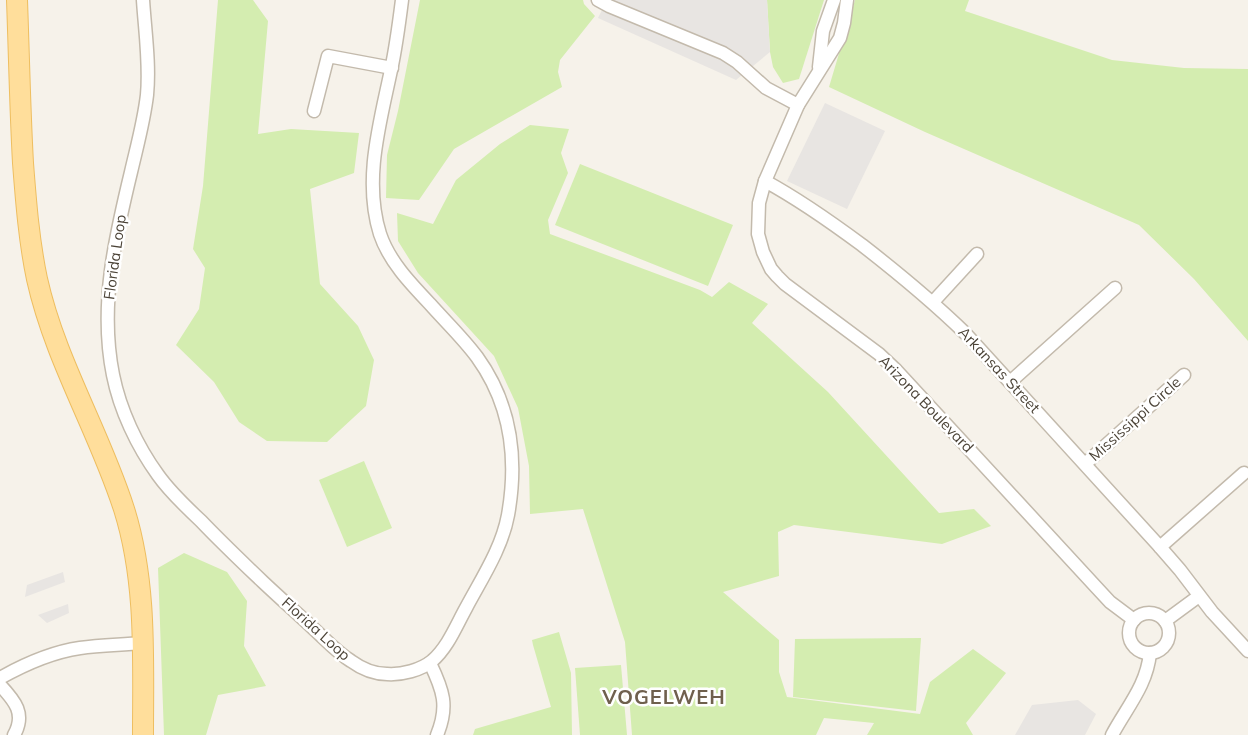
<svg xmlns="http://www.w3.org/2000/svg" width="1248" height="735" viewBox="0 0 1248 735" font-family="Mulish,sans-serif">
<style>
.green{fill:#d4edb0}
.parking{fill:#e8e5e2}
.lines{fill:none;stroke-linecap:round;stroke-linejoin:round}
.street-casing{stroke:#c3baac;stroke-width:15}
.primary-casing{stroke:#eebe60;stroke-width:22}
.street{stroke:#fff;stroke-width:12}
.primary{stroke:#ffde9b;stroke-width:20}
.labels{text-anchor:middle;stroke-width:5;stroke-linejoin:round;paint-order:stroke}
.street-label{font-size:15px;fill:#4b4337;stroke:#fff}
.district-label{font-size:20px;font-weight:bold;letter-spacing:1px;fill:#6f604d;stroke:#fff}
</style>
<rect width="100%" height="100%" fill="#f6f2ea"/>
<g class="green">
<path d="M218,0H253L268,21L258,134L291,129L359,133L354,173L310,189L320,284L358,326L374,360L366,406L327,442L267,441L239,422L214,382L176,345L199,309L205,268L193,249L203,186Z"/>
<path d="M420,0H583L584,4L595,16L560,60L558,72L562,87L454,149L419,200L386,198L387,155L398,111Z"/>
<path d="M767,0H824L799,79L783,83L773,67L770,52Z"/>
<path d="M855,0H969L965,11L1112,60L1184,68L1248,69V341L1194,279L1139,225L925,132L829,87Z"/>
<path d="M530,125L569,129L561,153L568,173L548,220L550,234L700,290L712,297L729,282L768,304L752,323L828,392L939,513L974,509L991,526L942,544L794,525L778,532L779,576L723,592L779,640V672L787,697L920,714L930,682L973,649L1006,673L966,723L973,735H867L874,723L824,718L816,735H632L625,642L583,509L530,514L529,466L518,408L494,356L418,273L398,241L397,213L433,224L456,180L500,144Z"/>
<path d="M580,164L733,225L708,286L555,225Z"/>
<path d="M364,461L392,528L347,547L319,480Z"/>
<path d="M184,553L227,572L247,601L244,646L266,686L218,695L206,735H164L158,568Z"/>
<path d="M559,632L571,673L572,735H473L475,729L551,707L533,645L532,640Z"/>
<path d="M921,638L916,711L793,697L795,639Z"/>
<path d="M621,665L627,735H580L575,668Z"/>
</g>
<g class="parking">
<path d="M607,0H767L770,52L736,80L598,18Z"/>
<path d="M825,103L885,131L847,209L787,181Z"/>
<path d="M63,572L65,582L25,597L27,585Z"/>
<path d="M68,604L69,613L47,623L38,615Z"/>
<path d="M1078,700L1096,714L1085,735H1015L1032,705Z"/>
</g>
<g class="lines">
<defs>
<g id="street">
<path d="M143,0C145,31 150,64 147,95C144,121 137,146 131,172C115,238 99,306 113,375C120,410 137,446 158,475C170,492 186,507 201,521C221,542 242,562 263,582C280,598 298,614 315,630C327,641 338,653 351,661C362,669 374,674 387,674C402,675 421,670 432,661C448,647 456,626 466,608C482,578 502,548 508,515C518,459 511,404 477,357C463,338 445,321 430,304C410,283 389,261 380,234C363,180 380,123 391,70C396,47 399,24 402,0"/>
<path d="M598,0L609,6L723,53L737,62L766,88L798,105"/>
<path d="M847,0L844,23L840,38L798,105L765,181L759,203L758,234L763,252L771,269L777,276L785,284L879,354L896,370L1097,588L1110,602L1134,620"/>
<path d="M819,67L823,31L834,0"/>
<path d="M314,111L328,56L392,68"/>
<path d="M765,181C800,200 831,222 862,245C898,273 932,301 965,333L1160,547L1180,570L1212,612L1248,651"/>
<path d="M933,302L977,254"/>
<path d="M1010,382L1115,288"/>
<path d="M1085,464L1184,375"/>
<path d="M1160,547L1244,473"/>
<circle cx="1149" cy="633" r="20"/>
<path d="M1165,621L1199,596"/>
<path d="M430,663C443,690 449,706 437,735"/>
<path d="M0,678C25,664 52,652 80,648C101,645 122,645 142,643"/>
<path d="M0,685C15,701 26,714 14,735"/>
<path d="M1112,735C1127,707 1147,685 1150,653"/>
</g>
<path id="primary" d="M17,0C19,54 20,109 23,163C26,202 29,241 37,279C55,360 99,431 124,509C147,582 143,660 143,735"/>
</defs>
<use href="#street" class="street-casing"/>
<use href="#primary" class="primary-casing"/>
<use href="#street" class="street"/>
<use href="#primary" class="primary"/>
</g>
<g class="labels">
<g class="street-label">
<text transform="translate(115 257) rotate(-82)" y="5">Florida Loop</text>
<text transform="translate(999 370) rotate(47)" y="5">Arkansas Street</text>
<text transform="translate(926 404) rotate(46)" y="5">Arizona Boulevard</text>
<text transform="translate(1135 419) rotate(-42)" y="5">Mississippi Circle</text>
<text transform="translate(316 629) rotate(42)" y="5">Florida Loop</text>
</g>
<g class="district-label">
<text x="664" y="704">VOGELWEH</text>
</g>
</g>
</svg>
